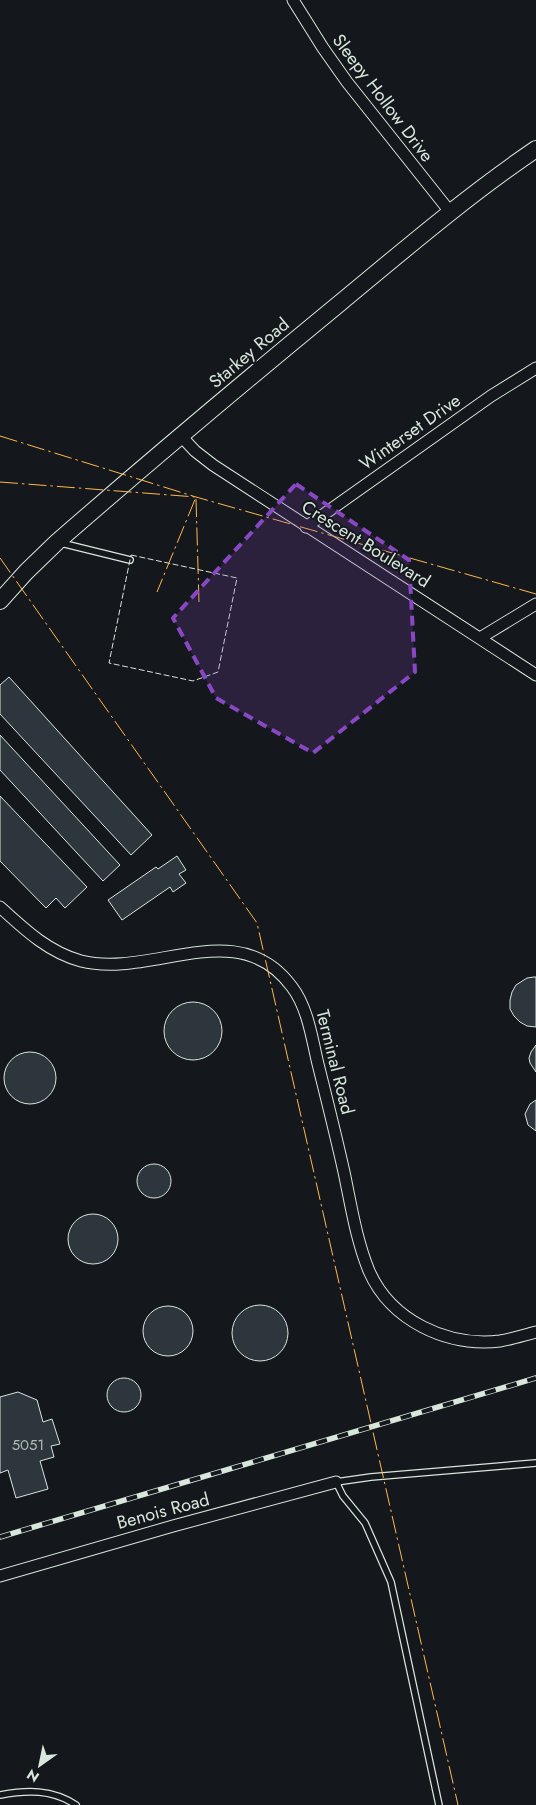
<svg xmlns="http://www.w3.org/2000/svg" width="536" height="1805" viewBox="0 0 536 1805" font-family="Jost,sans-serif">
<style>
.building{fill:#2c363c;stroke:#d8e6dc}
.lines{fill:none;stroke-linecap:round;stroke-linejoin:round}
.service-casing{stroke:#d8e6dc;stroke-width:8}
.minor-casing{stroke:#d8e6dc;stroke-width:13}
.secondary-casing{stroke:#d8e6dc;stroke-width:18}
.service{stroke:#14181c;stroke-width:5.5}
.minor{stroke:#14181c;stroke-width:11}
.secondary{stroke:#14181c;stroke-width:16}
.rail-casing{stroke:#d8e6dc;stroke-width:5.5}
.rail{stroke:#14181c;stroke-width:4;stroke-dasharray:11;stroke-linecap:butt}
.fence{stroke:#d8e6dc;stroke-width:1;stroke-dasharray:6 2.5;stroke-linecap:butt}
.power{stroke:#ffb74d;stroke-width:1;stroke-dasharray:18 4 2.5 4;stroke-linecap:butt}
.marked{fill:#8948c3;fill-opacity:0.2;stroke:#8948c3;stroke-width:4;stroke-dasharray:10 6;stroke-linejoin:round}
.labels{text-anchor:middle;stroke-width:4;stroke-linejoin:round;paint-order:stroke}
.number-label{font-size:15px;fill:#adbab4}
.street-label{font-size:18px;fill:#d8e6dc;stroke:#14181c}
</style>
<rect width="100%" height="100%" fill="#14181c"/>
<g class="building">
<path d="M9,677L152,835L131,855L0,714V685Z"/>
<path d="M0,735L120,865L103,881L0,770Z"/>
<path d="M0,796L87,887L65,908L56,898L46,908L0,861Z"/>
<path d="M177,856L186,870L179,874L186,883L173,892L170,887L122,920L108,900L156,867L158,869Z"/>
<path d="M534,977H536V1027L527,1026L520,1022L514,1016L510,1009V1000L512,992L516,985L527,978Z"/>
<circle cx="193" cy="1031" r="29"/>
<path d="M536,1045V1072L530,1063L529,1058L531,1052Z"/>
<circle cx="30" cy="1078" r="26"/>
<path d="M536,1100V1131L528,1125L525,1114L530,1104Z"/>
<circle cx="154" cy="1181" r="17"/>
<circle cx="93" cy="1239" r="25"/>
<circle cx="260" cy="1333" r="28"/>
<circle cx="168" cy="1331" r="25"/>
<circle cx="124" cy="1395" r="17"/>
<path d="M18,1392L37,1400L43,1422L52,1419L60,1444L51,1446L54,1457L40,1461L48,1489L16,1498L8,1470L0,1473V1397Z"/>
</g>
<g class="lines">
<defs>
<g id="service">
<path d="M61,543L130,560"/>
<path d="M0,1795C27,1790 52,1789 76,1805"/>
<path d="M439,1805L391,1582L365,1523L343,1496L336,1482L371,1477L536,1463"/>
</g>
<g id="minor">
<path d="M293,0L323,48L347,82L451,213"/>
<path d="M181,436L195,451L213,465L536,675"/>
<path d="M306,527L491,396L536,368"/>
<path d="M480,638L536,604"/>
<path d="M0,907C24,929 48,952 81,961C152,979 238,913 292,987C308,1008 312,1039 318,1064C327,1100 336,1136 344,1172C351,1205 356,1239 369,1271C391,1321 447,1347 500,1341C512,1339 524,1335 536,1332"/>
<path d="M0,1576L173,1526L336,1482"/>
</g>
<path id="secondary" d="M0,601L26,572L57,542C150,461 244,382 340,303C404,250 467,196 536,149"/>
</defs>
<use href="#service" class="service-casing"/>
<use href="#minor" class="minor-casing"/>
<use href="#secondary" class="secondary-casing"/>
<use href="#service" class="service"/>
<use href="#minor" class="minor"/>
<use href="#secondary" class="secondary"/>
<defs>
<path id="rail" d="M0,1537L536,1378"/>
</defs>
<use href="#rail" class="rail-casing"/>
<use href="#rail" class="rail"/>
<path class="fence" d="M131,555L237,578L218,672L193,681L109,663Z"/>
<g class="power">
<path d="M0,436L196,497L536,594"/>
<path d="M0,482L196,497L157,592"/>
<path d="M196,499L199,602"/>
<path d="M0,558L257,923L458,1805"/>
</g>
</g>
<path class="marked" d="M296,484L409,560L415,672L313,753L216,698L173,618Z"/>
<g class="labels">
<g class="number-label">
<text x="28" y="1450">5051</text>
</g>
<g class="street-label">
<text transform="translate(383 98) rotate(53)" y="6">Sleepy Hollow Drive</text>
<text transform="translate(249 353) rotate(-40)" y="6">Starkey Road</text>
<text transform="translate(410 432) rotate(-35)" y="6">Winterset Drive</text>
<text transform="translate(366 544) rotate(32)" y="6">Crescent Boulevard</text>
<text transform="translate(335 1062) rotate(76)" y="6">Terminal Road</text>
<text transform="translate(163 1511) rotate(-15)" y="6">Benois Road</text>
</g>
</g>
<g transform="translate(40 1765) rotate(213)" stroke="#14181c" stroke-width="4" paint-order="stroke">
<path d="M0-4L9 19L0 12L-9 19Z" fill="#d8e6dc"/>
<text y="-8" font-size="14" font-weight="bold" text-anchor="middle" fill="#d8e6dc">N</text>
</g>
</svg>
